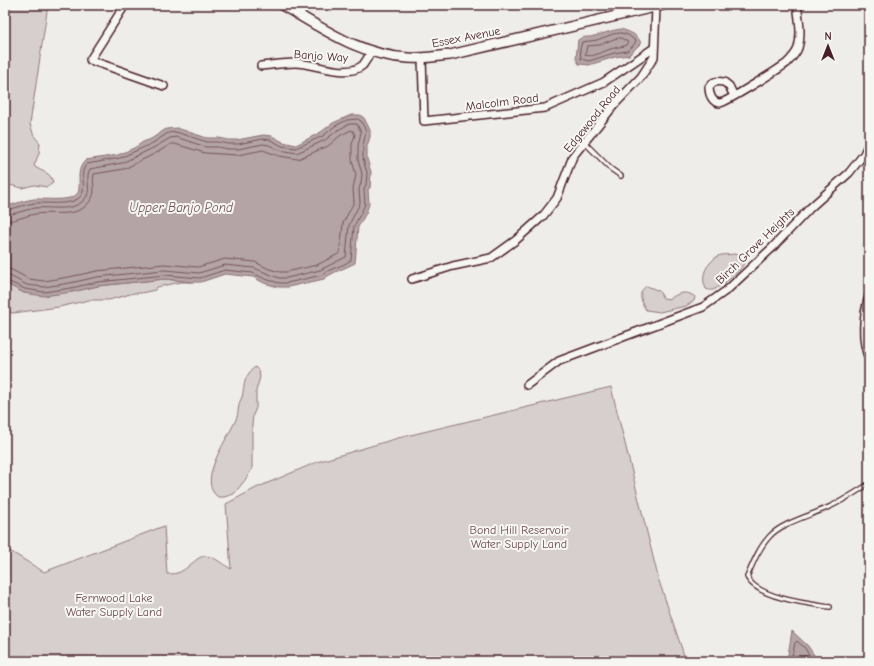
<svg xmlns="http://www.w3.org/2000/svg" width="874" height="666" viewBox="0 0 874 666" font-family="'Comic Neue',sans-serif">
<style>
.green{fill:#d7cfce;stroke:#90777c}
.water{fill:#b4a4a5;stroke:#8a6f74}
.lines{fill:none;stroke-linecap:round;stroke-linejoin:round}
.shore{stroke:#74545c;stroke-width:1}
.lane-casing{stroke:#4a1f2b;stroke-width:6}
.street-casing{stroke:#4a1f2b;stroke-width:10}
.secondary-casing{stroke:#4a1f2b;stroke-width:12}
.lane{stroke:#f6f6f2;stroke-width:3.5}
.street{stroke:#f6f6f2;stroke-width:7}
.secondary{stroke:#f6f6f2;stroke-width:9}
.labels{text-anchor:middle;stroke-width:4;stroke-linejoin:round;paint-order:stroke}
.street-label{font-size:12px;fill:#4a1f2b;stroke:#f6f6f2}
.park-label{font-size:12px;fill:#6d4b54;stroke:#f6f6f2}
.water-label{font-size:13px;font-style:italic;fill:#6f4e56;stroke:#f6f6f2}
</style>
<rect width="100%" height="100%" fill="#efedea"/>
<filter id="ink" filterUnits="userSpaceOnUse"><feTurbulence type="fractalNoise" baseFrequency=".025" numOctaves="2"/><feDisplacementMap in="SourceGraphic" scale="8" xChannelSelector="R" yChannelSelector="G"/><feConvolveMatrix kernelMatrix="1 2 1 2 8 2 1 2 1" color-interpolation-filters="sRGB"/></filter>
<g filter="url(#ink)">
<g class="green">
<path d="M8,5H48L30,124L34,136L40,143L39,153L34,166C42,173 51,171 53,183L47,187L34,185L22,188L5,184V35Z"/>
<path d="M734,254L742,256C743,259 745,262 743,265C740,272 721,286 715,289C712,291 709,290 706,289C701,278 704,268 713,260C714,259 717,256 718,256C722,254 729,255 734,254Z"/>
<path d="M165,279L191,282H181L157,287L155,290L141,293H134L109,300H89L59,307L13,313L5,311V283L24,293L72,292L98,286Z"/>
<path d="M647,286L659,291L663,298L670,299C677,293 687,290 695,297L694,301L686,306L660,312L646,310C641,302 637,291 647,286Z"/>
<path d="M255,367L259,371L260,377L256,391V408L253,415L252,425V469L245,480L234,494L224,497H218C195,481 230,436 237,417C238,414 238,409 239,405C239,402 241,400 242,397C245,384 243,377 255,367Z"/>
<path d="M611,387L659,581L686,661H239V656L231,661H5V548L44,572L164,526L167,574C170,574 174,574 177,573C187,571 197,555 206,556C215,557 224,565 231,569L226,504L256,488L317,462L398,438Z"/>
</g>
<g class="water">
<path d="M621,29C630,32 637,34 641,43L629,55L615,57L589,65L579,64L576,58L578,40C582,37 585,37 590,37C601,35 610,30 621,29Z"/>
<path d="M351,115H360L364,118L370,130V137L367,146V159L371,172L370,188L368,189L369,204L366,213L358,227L355,263C346,268 330,273 324,279L288,287H278L264,283L253,277L225,274L201,282H191L165,279L98,286L72,292L44,296L24,293L5,283V208L7,206C16,204 25,200 34,199C44,198 78,204 79,189C80,178 76,169 86,160L118,155L134,148L143,142L151,139L166,129L177,128L207,138H219L229,140H237L263,135L272,136L283,142L296,145L321,132L333,123Z"/>
<path d="M792,631L808,646L818,661H787Z"/>
</g>
<g class="lines">
<g class="shore">
<path d="M621,33L628,35L636,41L633,46L627,51L614,53L589,61L581,59L580,49L582,42L597,40L613,34Z"/>
<path d="M621,38L628,42L625,46C620,47 615,47 611,49C603,51 593,58 585,55L587,46L599,45L614,39Z"/>
<path d="M5,210C15,209 25,204 35,203C47,202 80,208 83,191C85,181 79,172 87,164L120,158L153,143L168,133L176,132L207,142H219L228,144H238L263,139L271,140L282,146L296,148L323,136L335,126L347,120L358,119L361,121L366,131L363,146V159L367,173L366,185L364,189L365,204L362,211L354,226L351,260C342,267 330,268 322,275L287,283H279L265,279L253,273L225,270L200,278L165,275L98,282L71,288L44,292L25,289L5,280"/>
<path d="M5,215C15,214 25,210 35,208C52,206 76,214 87,196C91,188 85,177 90,169L122,163L155,147L170,138L176,137L206,147H218L228,149H238L263,144L269,145L280,150L297,153L325,140L338,130L349,124H357L361,132L358,146V160L362,174L361,183L359,189L360,203L349,225L346,257L320,270L287,278H279L254,268L225,265L199,273L164,270L97,277L70,283L44,287L27,285L10,276L5,275"/>
<path d="M5,221C15,221 25,216 35,214C55,211 80,220 92,198C96,191 92,182 94,174L124,169L158,152L171,144H175L205,153L238,155L263,150L279,156L298,159L328,146L341,135L351,130L353,131L355,135L352,144V160L356,175L353,188L354,202L343,223L340,253L317,265L286,272H280L269,269L255,262L225,259L198,267L164,264L97,271L69,277L44,281L29,279L12,270L5,269"/>
<path d="M791,661L795,643L797,641L805,648L812,661"/>
</g>
<defs>
<g id="lane">
<path d="M584,142L611,169L621,176"/>
<path d="M830,607C809,604 757,598 747,577C753,563 759,548 769,537C781,523 812,515 829,507C843,501 856,492 869,484"/>
</g>
<g id="street">
<path d="M125,5L90,60L164,86"/>
<path d="M629,5L633,13"/>
<path d="M422,58L424,121L545,108L604,82L654,48"/>
<path d="M261,66C272,65 285,63 295,63C314,63 347,79 363,65C366,61 369,56 371,51"/>
<path d="M734,96L729,86L724,82C717,81 713,81 709,87C709,94 712,103 720,103C727,102 779,69 787,63C791,59 796,54 798,48C802,35 799,18 797,5"/>
<path d="M412,279L453,266L491,258L516,240L543,216L557,198L573,156L615,104L641,77L654,57L656,7"/>
<path d="M869,296C863,316 861,340 869,359"/>
<path d="M527,385L559,361L703,307L727,290L772,248L810,208L849,173L864,154L869,143"/>
</g>
<path id="secondary" d="M282,5C322,28 361,56 408,58C422,59 436,56 450,55L663,5"/>
</defs>
<use href="#lane" class="lane-casing"/>
<use href="#street" class="street-casing"/>
<use href="#secondary" class="secondary-casing"/>
<use href="#lane" class="lane"/>
<use href="#street" class="street"/>
<use href="#secondary" class="secondary"/>
</g>
</g>
<g class="labels">
<g class="street-label">
<text transform="translate(466 37) rotate(-11)" y="4">Essex Avenue</text>
<text transform="translate(321 56) rotate(4)" y="4">Banjo Way</text>
<text transform="translate(502 102) rotate(-7)" y="4">Malcolm Road</text>
<text transform="translate(592 119) rotate(-51)" y="4">Edgewood Road</text>
<text transform="translate(755 246) rotate(-44)" y="4">Birch Grove Heights</text>
</g>
<g class="park-label">
<text x="519" y="534">Bond Hill Reservoir<tspan x="519" dy="14">Water Supply Land</tspan></text>
<text x="114" y="602">Fernwood Lake<tspan x="114" dy="14">Water Supply Land</tspan></text>
</g>
<g class="water-label">
<text x="181" y="212">Upper Banjo Pond</text>
</g>
</g>
<rect width="874" height="666" fill="none" stroke="#f6f6f2" stroke-width="20"/>
<rect x="10" y="10" width="854" height="646" fill="none" stroke="#4a1f2b" stroke-width="1.5" filter="url(#ink)"/>
<g transform="translate(828 46)" stroke="#f6f6f2" stroke-width="3" paint-order="stroke">
<path d="M0-3L7 15L0 10L-7 15Z" fill="#4a1f2b"/>
<text y="-6" font-size="11" font-weight="bold" text-anchor="middle" fill="#4a1f2b">N</text>
</g>
</svg>
